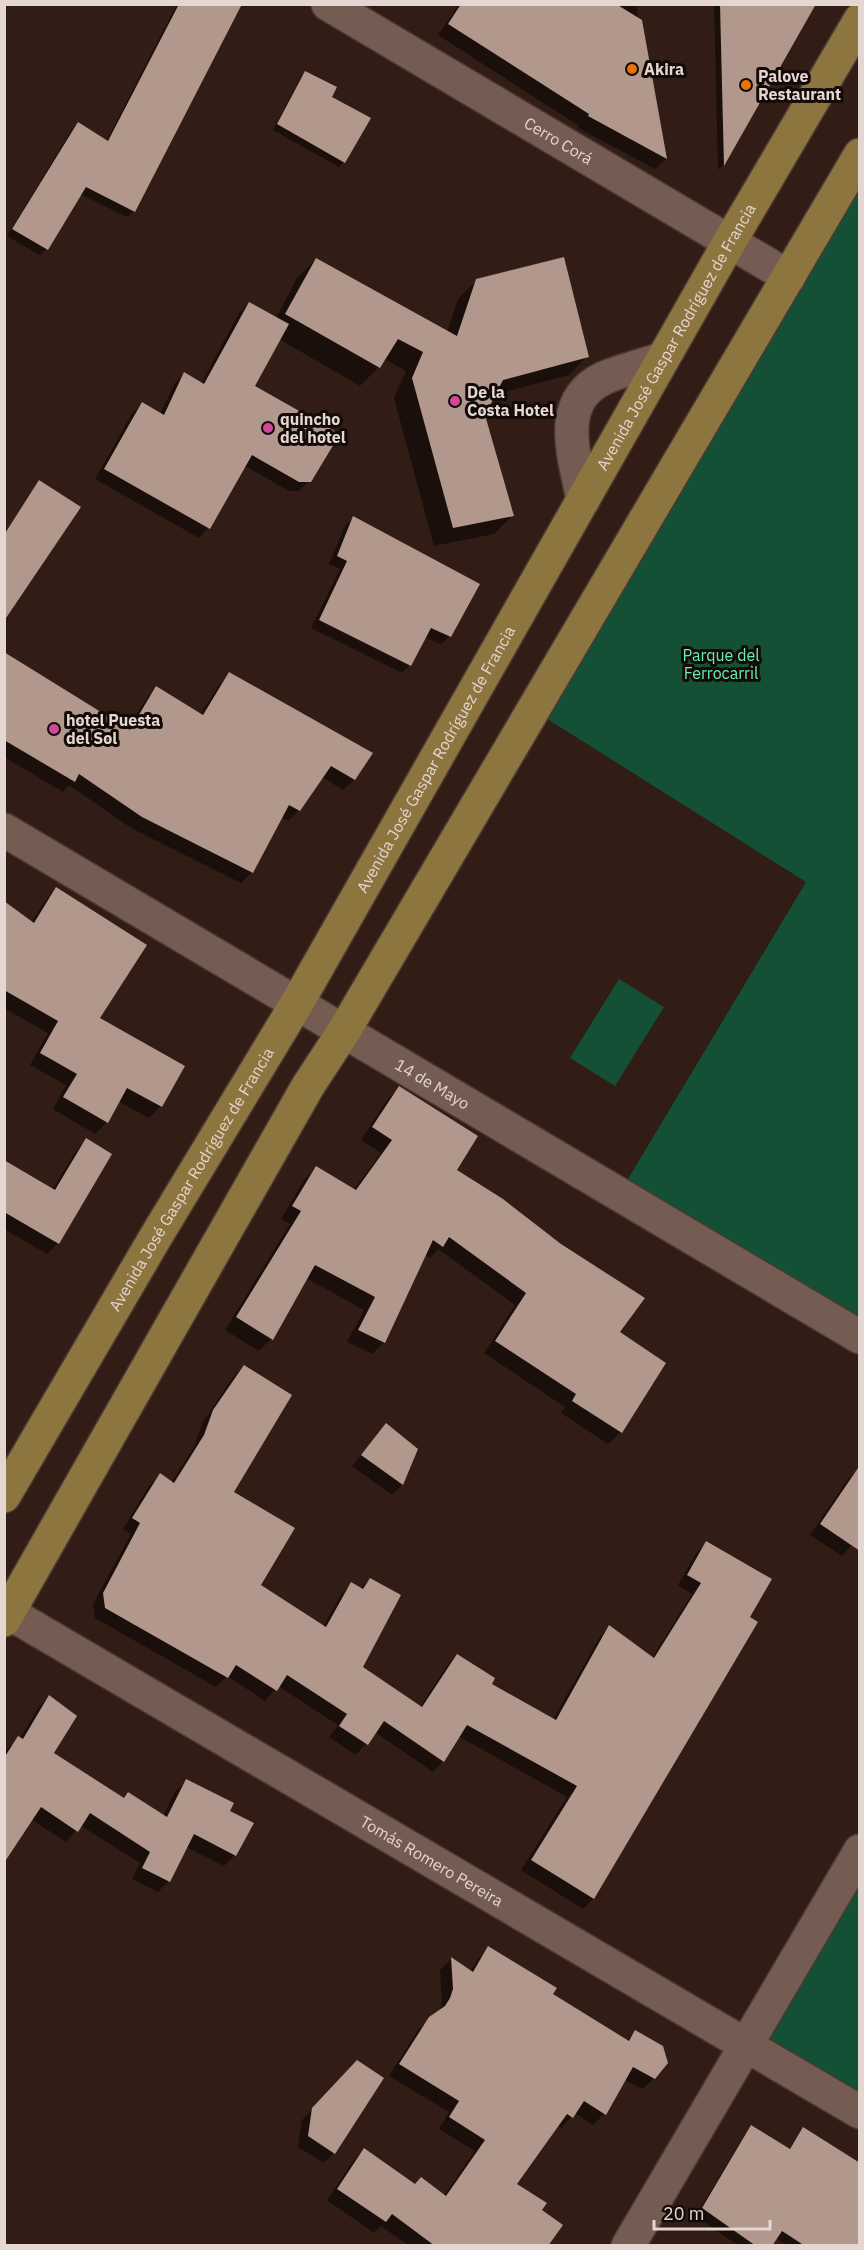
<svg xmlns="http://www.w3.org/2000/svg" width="864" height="2250" viewBox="0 0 864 2250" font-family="'IBM Plex Sans',sans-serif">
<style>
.green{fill:#135036}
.shadow{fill:#0007}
.building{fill:#b1978c}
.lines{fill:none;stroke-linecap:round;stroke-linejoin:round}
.minor-casing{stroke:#493933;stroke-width:36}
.major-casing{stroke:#493933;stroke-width:36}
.minor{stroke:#745c53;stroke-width:33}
.major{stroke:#8d7540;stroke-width:33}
.food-dot{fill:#e8710a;stroke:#130a07;stroke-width:2}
.hotel-dot{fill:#d1479c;stroke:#130a07;stroke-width:2}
.labels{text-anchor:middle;stroke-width:6;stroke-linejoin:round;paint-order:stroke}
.poi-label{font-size:16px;font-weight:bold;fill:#e4d6d0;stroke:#130a07;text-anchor:start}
.street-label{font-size:16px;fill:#e4d6d0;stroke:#130a07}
.park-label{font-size:16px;fill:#66f0b1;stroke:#130a07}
</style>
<rect width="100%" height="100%" fill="#311d15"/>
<g class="green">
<path d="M859,151V1337L619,1194L806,882L533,710Z"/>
<path d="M619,979L664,1007L615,1086L570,1058Z"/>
<path d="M859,1851V2112L746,2045Z"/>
</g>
<g class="shadow">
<path d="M177,4H232L134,211L127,217L80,194L46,249L40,255L7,236L71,131L78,124L106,142Z"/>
<path d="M459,4H636L666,159L655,169L578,128L579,126L438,35Z"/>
<path d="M714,4H814L723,165L718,170Z"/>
<path d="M305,73L330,98L344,162L339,167L273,130L300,78Z"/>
<path d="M316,259L447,332L458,299L477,280L587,356L569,375L493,395L483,415L512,516L494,534L434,546L394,398L406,371L384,359L379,367L360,386L279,339L253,387L309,481L299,491H289L245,466L208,528L199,538L95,479L132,414L142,404L160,414L175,383L184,374L201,384L239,313L249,303L276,318L297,278Z"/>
<path d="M354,518L450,636L441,644L424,637L410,665L402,673L311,628L340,569L329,564L345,526Z"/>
<path d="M4,654L127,730L146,699L156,688L200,715L219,685L230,674L371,754L354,780L343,790L322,777L299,810L288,821L281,817L252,872L241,883L131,828L69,785L63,792L4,757Z"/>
<path d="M56,889L98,1019L183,1066L161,1106L149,1118L118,1101L107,1122L95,1134L53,1109L66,1085L30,1065L48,1033L4,1008V904L31,923L45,901Z"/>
<path d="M399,1088L455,1171L618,1332L664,1364L621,1432L608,1444L561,1413L565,1407L484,1353L515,1305L438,1249L430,1258L425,1255L384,1342L372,1354L347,1342L364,1310L306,1278L271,1339L259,1351L225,1330L290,1224L281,1219L304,1180L316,1168L353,1191L381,1153L361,1140L387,1100Z"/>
<path d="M86,1140L110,1155L57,1244L47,1254L4,1229V1161L52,1190L76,1151Z"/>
<path d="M244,1367L232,1493L259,1585L323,1627L341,1595L351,1584L360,1589L370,1579L361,1668L420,1707L447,1666L457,1655L490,1685L553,1720L599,1638L609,1627L652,1658L692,1594L678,1585L696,1553L707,1542L770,1580L593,1899L583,1909L521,1870L567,1797L458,1736L443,1761L433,1772L375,1732L356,1755L329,1737L338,1725L278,1686L265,1701L227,1676L216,1687L95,1618L93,1604L131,1534L123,1529L149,1486L160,1475L171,1483L194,1447L203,1422L233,1377Z"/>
<path d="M386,1425L416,1449L402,1485L392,1495L352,1466Z"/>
<path d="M858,1469L852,1545L842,1556L810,1535L848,1479Z"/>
<path d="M49,1697L52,1754L123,1799L128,1794L163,1816L175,1792L187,1781L228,1811L235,1855L224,1866L186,1847L169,1881L158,1892L132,1879L140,1863L80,1825L66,1842L31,1819L4,1855V1753L18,1738L20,1739L38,1708Z"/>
<path d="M489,1948L551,1995L626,2041L636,2032L654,2078L643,2089L624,2080L604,2114L593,2125L575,2113L561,2128L557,2125L515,2185L540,2211L546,2246H409L381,2226L374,2233L327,2200L353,2161L364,2150L414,2186L444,2196L475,2151L439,2129L449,2112L389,2076L418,2030L440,2011L442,2001L440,1970L451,1959L470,1972L478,1959Z"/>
<path d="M347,2073L334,2153L324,2163L298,2147L302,2120Z"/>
<path d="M752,2127L789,2149L803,2129L860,2246H787L776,2238L771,2246H739L696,2216L745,2134Z"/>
</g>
<g class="building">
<path d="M179,4H242L135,212L86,187L48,250L12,229L78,122L108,141Z"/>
<path d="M461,4H616L642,20L667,159L588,116L589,114L448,24Z"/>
<path d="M720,4H816L724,166Z"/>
<path d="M305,71L337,87L332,97L371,118L345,163L277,124Z"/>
<path d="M564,257L589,357L503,380L485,415L514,516L453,528L412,378L423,352L398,339L380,368L285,314L316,258L457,336L476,279Z"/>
<path d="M249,302L289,324L255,386L340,434L311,482H299L252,455L210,529L104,469L142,402L164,415L184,372L204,384Z"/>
<path d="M39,480L81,507L4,621V535Z"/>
<path d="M353,516L480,584L451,637L431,628L411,666L319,620L347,561L337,556Z"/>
<path d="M4,652L130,730L156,686L203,715L229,672L373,753L355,780L331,766L300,811L289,805L253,873L142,817L79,774L75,782L4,740Z"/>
<path d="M56,887L147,945L100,1018L185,1066L162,1107L127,1088L108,1123L63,1097L77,1074L40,1053L58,1021L4,990V901L34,923Z"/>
<path d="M399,1086L478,1136L457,1170L503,1199L561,1244L645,1298L620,1332L666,1363L622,1433L572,1401L576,1394L495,1341L526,1293L449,1237L443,1247L433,1240L385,1343L358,1330L375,1297L315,1265L273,1340L236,1317L301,1211L292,1206L316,1166L356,1190L392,1140L372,1127Z"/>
<path d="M86,1138L112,1154L59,1244L4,1212V1160L55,1190Z"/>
<path d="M244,1365L292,1395L234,1492L295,1528L261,1585L326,1627L351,1582L363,1589L370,1578L401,1595L363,1667L422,1707L457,1654L495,1678L492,1684L556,1720L609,1625L654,1658L701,1583L687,1575L706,1541L772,1579L750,1617L758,1622L594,1899L531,1860L577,1786L467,1725L444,1762L384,1721L368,1745L339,1726L347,1714L287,1675L277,1691L236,1665L228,1678L105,1608L103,1593L140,1523L132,1518L160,1473L174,1483L204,1435L213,1410Z"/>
<path d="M386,1423L418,1449L403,1485L361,1455Z"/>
<path d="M860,1465V1551L820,1524Z"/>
<path d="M49,1695L77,1716L54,1753L124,1798L128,1792L167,1817L186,1779L234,1803L230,1811L254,1823L236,1856L194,1834L170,1882L142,1868L150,1852L90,1813L78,1832L41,1807L4,1863V1758L18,1736L23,1739Z"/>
<path d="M488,1946L557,1988L553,1994L629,2041L635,2030L663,2046L668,2063L655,2079L633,2067L606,2115L584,2101L573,2118L567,2114L517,2184L547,2203L542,2210L563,2225L548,2246H435L392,2214L386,2222L337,2189L364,2148L415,2184L421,2177L446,2196L485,2140L449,2117L459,2101L399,2064L429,2017L445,2006L450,1998L453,1989L451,1957L473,1972Z"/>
<path d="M357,2060L384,2078L335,2154L308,2136L312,2108Z"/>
<path d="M751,2125L790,2149L803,2127L860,2163V2246H805L782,2231L772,2246H756L702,2208Z"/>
</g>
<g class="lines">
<defs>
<g id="minor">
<path id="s1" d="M328,4L789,277"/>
<path d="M583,500C575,457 554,402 604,378C622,370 644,365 662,359"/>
<path id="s2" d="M4,830L860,1337"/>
<path id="s3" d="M4,1610L860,2112"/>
<path d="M628,2246L860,1851"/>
</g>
<g id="major">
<path id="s4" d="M4,1496L155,1238L297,1003L730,241L860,20"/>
<path d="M4,1620L308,1086L344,1031L860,155"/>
</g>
</defs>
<use href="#minor" class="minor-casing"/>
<use href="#major" class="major-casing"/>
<use href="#minor" class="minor"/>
<use href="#major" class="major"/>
</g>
<g class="food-dot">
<circle cx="632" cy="69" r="6"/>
<circle cx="746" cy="85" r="6"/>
</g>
<g class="hotel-dot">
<circle cx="455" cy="401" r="6"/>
<circle cx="268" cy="428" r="6"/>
<circle cx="54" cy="729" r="6"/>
</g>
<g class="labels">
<g class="poi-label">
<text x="644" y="75">Akira</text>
<text x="758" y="82">Palove<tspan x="758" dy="18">Restaurant</tspan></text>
<text x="467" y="398">De la<tspan x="467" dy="18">Costa Hotel</tspan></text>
<text x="280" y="425">quincho<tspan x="280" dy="18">del hotel</tspan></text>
<text x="66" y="726">hotel Puesta<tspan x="66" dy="18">del Sol</tspan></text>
</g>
<g class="street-label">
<text dy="6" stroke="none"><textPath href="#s1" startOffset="268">Cerro Corá</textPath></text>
<text dy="6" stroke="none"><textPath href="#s4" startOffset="1340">Avenida José Gaspar Rodríguez de Francia</textPath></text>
<text dy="6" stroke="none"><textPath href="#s4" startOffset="854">Avenida José Gaspar Rodríguez de Francia</textPath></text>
<text dy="6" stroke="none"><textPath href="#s2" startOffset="498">14 de Mayo</textPath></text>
<text dy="6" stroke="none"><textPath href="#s4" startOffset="368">Avenida José Gaspar Rodríguez de Francia</textPath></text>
<text dy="6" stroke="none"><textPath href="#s3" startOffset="496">Tomás Romero Pereira</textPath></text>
</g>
<g class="park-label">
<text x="721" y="661">Parque del<tspan x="721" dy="18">Ferrocarril</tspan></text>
</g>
</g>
<rect width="864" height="2250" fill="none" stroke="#e4d6d0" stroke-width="12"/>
<path d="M654 2220v9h116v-9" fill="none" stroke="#e4d6d0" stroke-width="3"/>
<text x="663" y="2220" font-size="18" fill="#e4d6d0" stroke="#130a07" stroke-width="4.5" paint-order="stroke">20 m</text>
</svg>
